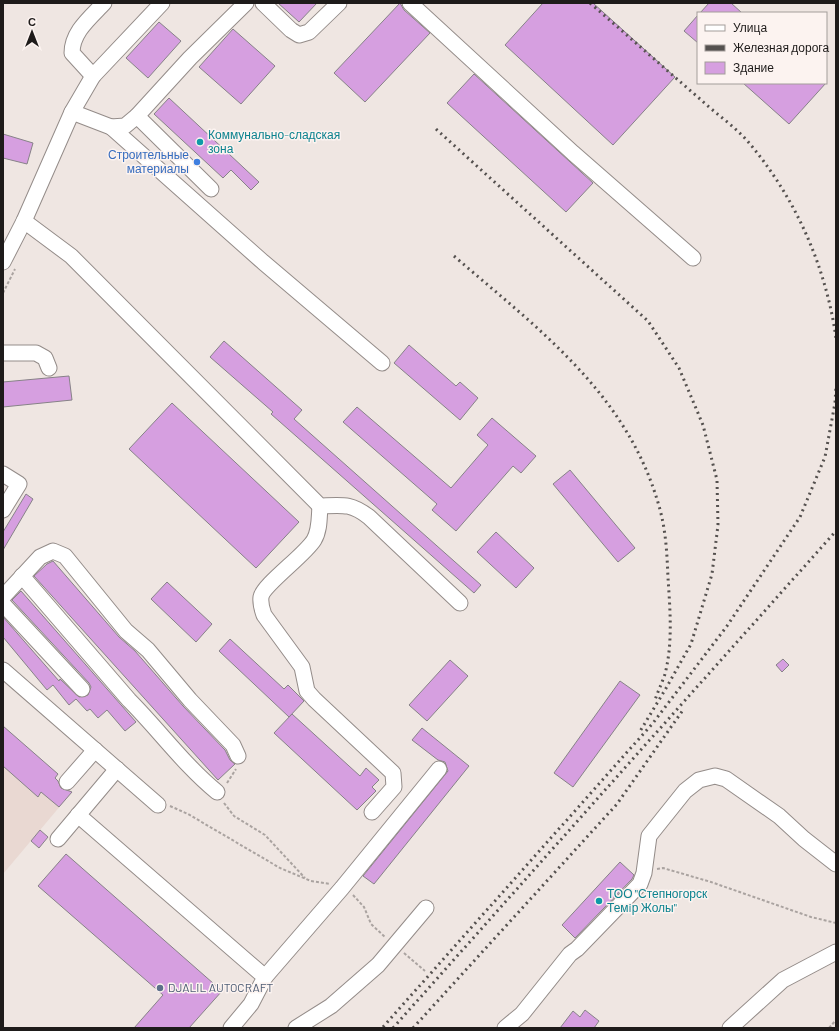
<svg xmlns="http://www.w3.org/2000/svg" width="839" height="1031" viewBox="0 0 839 1031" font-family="Barlow,sans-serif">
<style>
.built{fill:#e9d8d2}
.building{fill:#d69fe0;stroke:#878288}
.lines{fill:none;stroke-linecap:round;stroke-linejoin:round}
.minor-casing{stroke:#948c89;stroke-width:17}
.path{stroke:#aaa3a0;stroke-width:2;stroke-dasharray:3 2;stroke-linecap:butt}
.minor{stroke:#fff;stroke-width:15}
.rail{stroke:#55514f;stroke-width:3;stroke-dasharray:2 4;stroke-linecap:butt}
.culture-dot{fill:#0f9aa8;stroke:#fcf3f0;stroke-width:1.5}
.shop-dot{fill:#3f7fe0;stroke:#fcf3f0;stroke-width:1.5}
.service-dot{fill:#5c6f8a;stroke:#fcf3f0;stroke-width:1.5}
.labels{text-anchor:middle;stroke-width:3;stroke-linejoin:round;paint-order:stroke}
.culture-label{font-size:12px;fill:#0d838f;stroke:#fcf3f0;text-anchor:start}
.shop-label{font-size:12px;fill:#366cbe;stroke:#fcf3f0;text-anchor:end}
.service-label{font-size:12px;fill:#4e5e75;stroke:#fcf3f0;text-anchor:start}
</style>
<rect width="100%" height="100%" fill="#efe6e2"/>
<path class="built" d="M3,726L58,774L55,778L72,792L3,874Z"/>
<g class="building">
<path d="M278,3H317L299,22Z"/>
<path d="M400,3L404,10L430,33L365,102L334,73Z"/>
<path d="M543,3H593L675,77L613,145L505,45Z"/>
<path d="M709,3H731L742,13H700Z"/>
<path d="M698,15V43L684,31Z"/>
<path d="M159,22L181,41L148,78L126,58Z"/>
<path d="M233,29L275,66L241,104L199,67Z"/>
<path d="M474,74L593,183L566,212L447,103Z"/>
<path d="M743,83H826L789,124Z"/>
<path d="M169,98L259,182L251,190L231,170L223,178L154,114Z"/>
<path d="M3,134L33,143L27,164L3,158Z"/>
<path d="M224,341L302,410L294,419L481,585L474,593L271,414L273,412L210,357Z"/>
<path d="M409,345L456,386L460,382L478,398L460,420L394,363Z"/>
<path d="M69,376L72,400L3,407V382Z"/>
<path d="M172,403L299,522L256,568L129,449Z"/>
<path d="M357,407L451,488L488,445L477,435L492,418L536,456L521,473L513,466L456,531L432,510L437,504L343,422Z"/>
<path d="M570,470L635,548L618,562L553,484Z"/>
<path d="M26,494L33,499L3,550V532Z"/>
<path d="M496,532L534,568L516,588L477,552Z"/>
<path d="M53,561L119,637L135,651L183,706L225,750L230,760L235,764L218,780L34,576L47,564Z"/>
<path d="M167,582L212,624L196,642L151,599Z"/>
<path d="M21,591L136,722L125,731L107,710L98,718L90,709L87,711L76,699L69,705L53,685L47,690L3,637V617L59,681L60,679L79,697L88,695L91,687L89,683L12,600Z"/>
<path d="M230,639L284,689L288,685L304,701L289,717L219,651Z"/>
<path d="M783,659L789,665L782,672L776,665Z"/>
<path d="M450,660L468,676L427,721L409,705Z"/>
<path d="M620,681L640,695L573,787L554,773Z"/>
<path d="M292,714L360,776L366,768L379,780L372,787L376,791L357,810L274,733Z"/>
<path d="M3,726L58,774L55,778L58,781L61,788L72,792L59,807L41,792L38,797L3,766Z"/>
<path d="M422,728L469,766L374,884L363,876L448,771L445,762L438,760L412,740Z"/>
<path d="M40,830L48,837L39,848L31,841Z"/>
<path d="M66,854L222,991L189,1028H134L163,995L38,886Z"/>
<path d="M620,862L634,875L632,879L575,938L562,925Z"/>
<path d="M585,1010L599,1021L594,1028H560L573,1011L580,1017Z"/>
</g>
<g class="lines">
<defs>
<g id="minor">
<path d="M263,3L291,30L299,35L309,32L339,3"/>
<path d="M410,3L573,153L693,258"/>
<path d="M93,76L72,53C72,32 90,18 104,3"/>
<path d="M72,112L111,127L263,262L382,363"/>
<path d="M137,116L211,189"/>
<path d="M111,127L125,126L137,116L190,58L246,3"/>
<path d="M24,221L71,256L320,506C343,505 351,503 369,517L460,603"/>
<path d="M3,262L24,221L72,112L93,76L162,3"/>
<path d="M3,353H36L45,358L49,368"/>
<path d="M3,474L19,484L3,510"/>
<path d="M320,506C319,517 320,530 314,540C305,555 263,585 261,597C260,604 262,609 264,615L302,667L307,691L314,699L393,773L394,787L372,812"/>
<path d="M22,576L129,700C159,730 184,765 217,792"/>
<path d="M3,597L40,557L53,551L65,556L126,631L148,650L190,700L233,745L238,756"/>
<path d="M3,604L82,689"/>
<path d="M3,670L158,805"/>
<path d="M67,782L95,750"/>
<path d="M78,815L265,977L251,1004L231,1028"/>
<path d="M58,839L117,769"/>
<path d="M265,977L342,888L439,769"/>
<path d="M296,1028L331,1006L378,965L426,908"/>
<path d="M505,1028L522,1014L570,954L577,949L640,884L644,873L649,836L685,791L699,780L715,776L726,779L779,816L804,839L836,864"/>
<path d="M730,1028L783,980L836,952"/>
</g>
</defs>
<use href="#minor" class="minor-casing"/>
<g class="path">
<path d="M3,293L15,269"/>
<path d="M227,783L236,769"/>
<path d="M224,803L234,816L265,835L305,878"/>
<path d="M170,806L188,814L280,868L311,881L330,884"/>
<path d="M657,869L663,868L711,882L811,917L836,923"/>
<path d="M353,895L364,907L371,924L385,937"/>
<path d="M404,953L425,971"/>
<path d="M829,1028L836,1020"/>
</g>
<use href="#minor" class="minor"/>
<g class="rail">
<path d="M590,3C627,35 663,67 700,99C716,114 736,127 750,144C796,199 826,267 836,338"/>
<path d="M436,129L648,321L679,368L703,425L717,480L718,525L712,574L691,644L665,690L639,733"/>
<path d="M454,256C538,329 627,393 659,506C666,530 667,554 668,578C670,609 673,643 665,674C662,683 658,691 655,700"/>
<path d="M383,1027L653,723L727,626L800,517L825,457L835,403L836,386"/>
<path d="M393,1028L836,531"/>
<path d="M413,1028L617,804L683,710"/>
</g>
</g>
<g class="culture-dot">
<circle cx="200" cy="142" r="4"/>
<circle cx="599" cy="901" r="4"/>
</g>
<circle class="shop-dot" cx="197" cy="162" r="4"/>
<circle class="service-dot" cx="160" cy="988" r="4"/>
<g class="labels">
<g class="culture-label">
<text x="208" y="139">Коммунально-сладская<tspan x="208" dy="14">зона</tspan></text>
<text x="607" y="898">ТОО "Степногорск<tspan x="607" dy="14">Темiр Жолы"</tspan></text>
</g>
<g class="shop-label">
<text x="189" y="159">Строительные<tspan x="189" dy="14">материалы</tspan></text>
</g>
<g class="service-label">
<text x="168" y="992">DJALIL AUTOCRAFT</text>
</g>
</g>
<rect width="839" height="1031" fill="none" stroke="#1e1b1a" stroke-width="8"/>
<rect x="697" y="12" width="130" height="72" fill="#fcf3f0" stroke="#a39d9a"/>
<rect x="705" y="25" width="20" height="6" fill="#ffffff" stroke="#a39d9a"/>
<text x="733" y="32" font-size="12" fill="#1e1b1a">Улица</text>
<rect x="705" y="45" width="20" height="6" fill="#55514f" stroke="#a39d9a"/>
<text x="733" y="52" font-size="12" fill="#1e1b1a">Железная дорога</text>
<rect x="705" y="62" width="20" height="12" fill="#d69fe0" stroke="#a39d9a"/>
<text x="733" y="72" font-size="12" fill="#1e1b1a">Здание</text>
<g transform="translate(32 32)" stroke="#fcf3f0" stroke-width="3" paint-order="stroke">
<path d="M0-3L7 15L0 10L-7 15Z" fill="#1e1b1a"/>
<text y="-6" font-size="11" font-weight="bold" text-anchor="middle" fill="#1e1b1a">С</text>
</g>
</svg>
